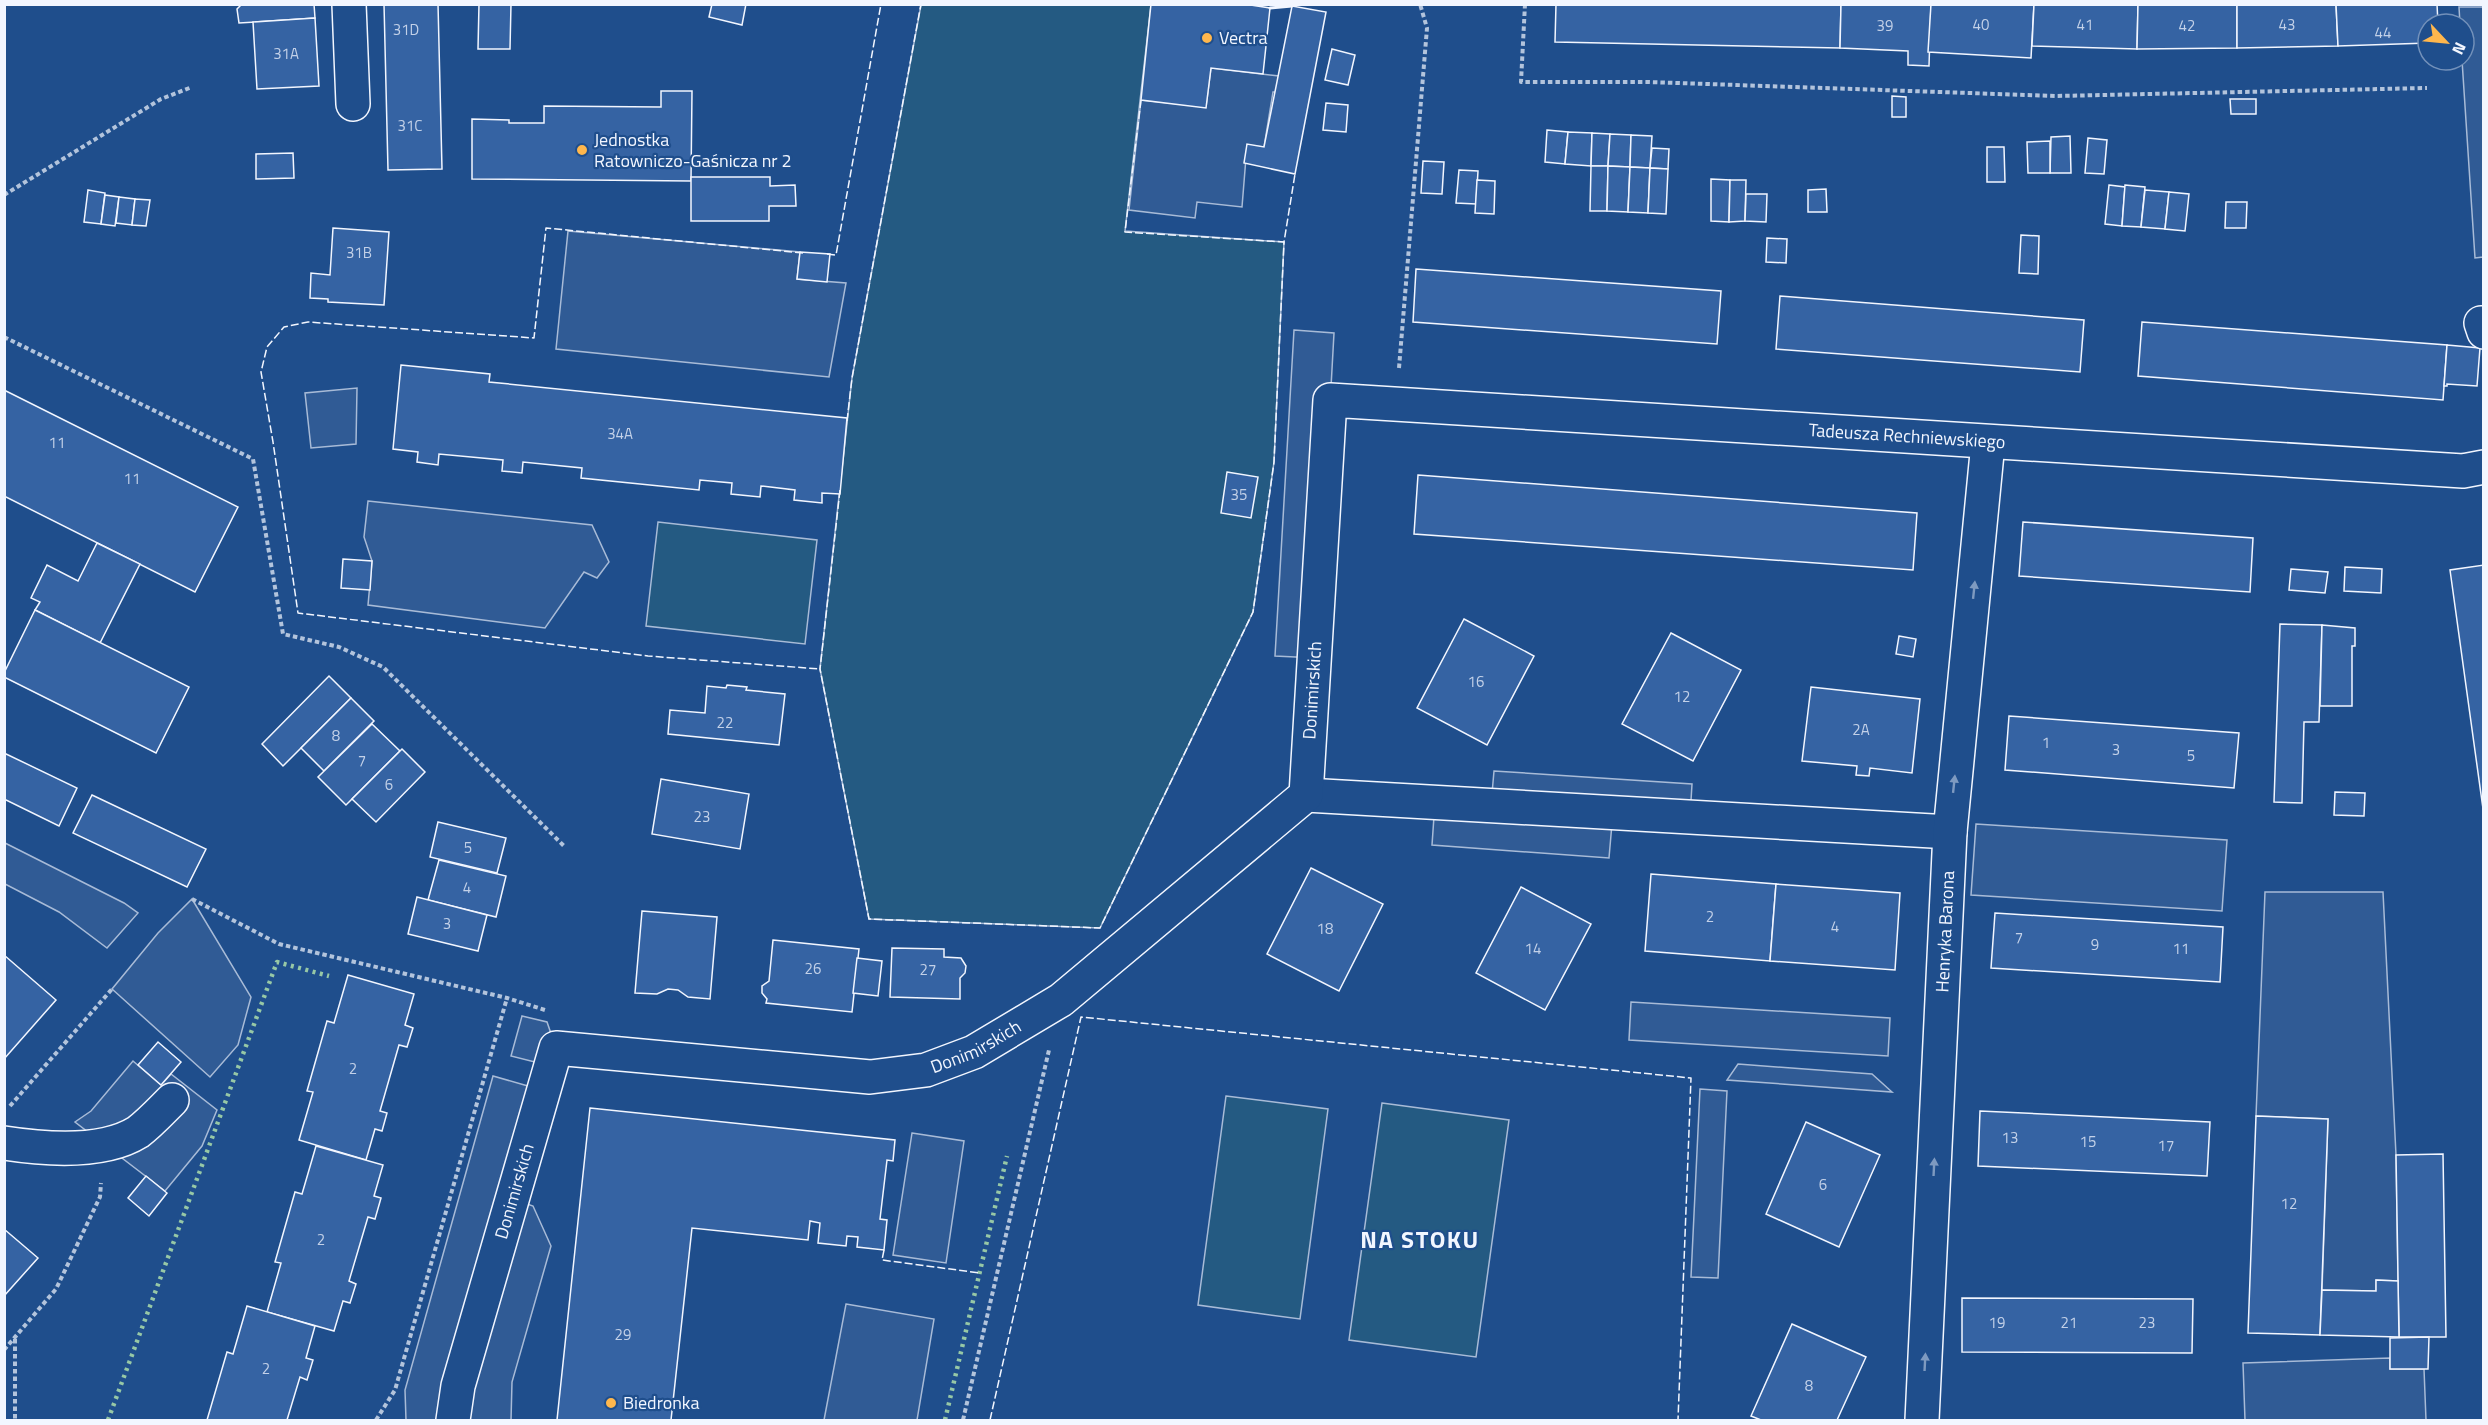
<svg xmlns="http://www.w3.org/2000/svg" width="2488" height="1425" viewBox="0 0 2488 1425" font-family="'Titillium Web',sans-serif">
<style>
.green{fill:#245a82;stroke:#a8bbd7;stroke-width:1.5}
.parking{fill:#305b95;stroke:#a8bbd7;stroke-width:1.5}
.building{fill:#3563a3;stroke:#f2f6ff;stroke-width:1.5}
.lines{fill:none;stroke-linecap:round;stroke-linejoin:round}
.minor-casing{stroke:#f2f6ff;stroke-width:36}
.path{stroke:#b3c4dc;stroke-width:4;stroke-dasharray:4.5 3;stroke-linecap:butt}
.minor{stroke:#1f4e8c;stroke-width:33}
.hedge{stroke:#97c8a6;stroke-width:4.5;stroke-dasharray:3 4.5;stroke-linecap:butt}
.fence{stroke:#f2f6ff;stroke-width:1.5;stroke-dasharray:8 3;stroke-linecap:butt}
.wall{stroke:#f2f6ff;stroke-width:3}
.oneway{fill:#7e9ac0}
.poi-dot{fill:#ffb74d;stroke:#1f4e8c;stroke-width:2}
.labels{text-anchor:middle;stroke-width:4.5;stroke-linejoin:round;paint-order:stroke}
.number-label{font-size:15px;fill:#c3d1e8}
.poi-label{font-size:18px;fill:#f2f6ff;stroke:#1f4e8c;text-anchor:start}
.street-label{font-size:18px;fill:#f2f6ff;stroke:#1f4e8c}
.district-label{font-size:24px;font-weight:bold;letter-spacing:1.5px;fill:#f2f6ff;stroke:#1f4e8c}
</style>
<rect width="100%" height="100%" fill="#1f4e8c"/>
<g class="green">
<path d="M921,5H1151L1125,231L1284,242L1274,462L1253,612L1100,928L869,919L820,669L852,378Z"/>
<path d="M658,522L817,540L805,644L646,626Z"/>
<path d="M1226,1096L1328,1109L1300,1319L1198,1305Z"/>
<path d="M1382,1103L1509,1120L1476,1357L1349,1340Z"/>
</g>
<g class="parking">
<path d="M2459,7H2483V257L2475,258L2462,60L2464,24H2460Z"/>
<path d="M1211,68L1279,76L1276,92H1273L1264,147L1247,145L1242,207L1197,202L1195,218L1129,210L1141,100L1206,107Z"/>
<path d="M568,231L800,252L797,279L846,283L829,377L556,349Z"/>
<path d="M1294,330L1334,333L1316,658L1275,656Z"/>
<path d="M357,388L356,444L311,448L305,393Z"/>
<path d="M368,501L592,525L609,562L597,578L584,572L545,628L368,605L372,561L364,537Z"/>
<path d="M1494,771L1692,784L1690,817L1613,812L1609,858L1432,845L1435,802L1491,805Z"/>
<path d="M1976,824L2227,840L2222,911L1971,895Z"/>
<path d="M5,843L124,903L138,913L107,948L59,912L5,884Z"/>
<path d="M2265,892H2383L2396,1155L2398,1281L2376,1280V1291L2322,1290L2328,1119L2256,1116Z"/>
<path d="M192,899L251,997L238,1045L210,1077L112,989L158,933Z"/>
<path d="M1631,1002L1890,1018L1888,1056L1629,1040Z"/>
<path d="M522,1016L547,1022L556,1048L513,1199L533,1206L551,1246L512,1382L511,1420H406L405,1390L493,1076L528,1086L535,1062L511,1056Z"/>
<path d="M133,1061L161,1085L171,1074L217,1110L202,1146L165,1191L75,1122L91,1111Z"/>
<path d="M1738,1064L1872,1074L1892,1092L1727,1080Z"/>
<path d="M1700,1089L1727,1091L1718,1278L1691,1277Z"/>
<path d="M912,1133L964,1141L946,1263L893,1255Z"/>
<path d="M846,1304L934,1319L917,1420H824Z"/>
<path d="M2390,1358V1369H2424L2426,1420H2245L2243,1363Z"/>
</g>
<g class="building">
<path d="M242,4H314L315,18L239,23L237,9Z"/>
<path d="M384,4H438L442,169L388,170Z"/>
<path d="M479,4H511L510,49H478Z"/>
<path d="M712,4H746L742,25L709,17Z"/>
<path d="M1151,4H1244L1270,8L1263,74L1211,68L1206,108L1141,100Z"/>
<path d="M1556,4H1841L1840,48L1555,42Z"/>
<path d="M1841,4H1931L1929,66L1908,65V51L1840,48Z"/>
<path d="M1931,4H2034L2031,58L1928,52Z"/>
<path d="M2034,4H2138L2137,49L2032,46Z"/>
<path d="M2138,4H2237V48L2137,49Z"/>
<path d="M2237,4H2336L2338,46L2237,48Z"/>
<path d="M2336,4H2437L2438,24H2428V43L2338,46Z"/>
<path d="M1292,6L1326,12L1295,174L1244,163L1247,144L1264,147Z"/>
<path d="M315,18L319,86L257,89L253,22Z"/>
<path d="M1332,49L1355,55L1348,85L1325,80Z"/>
<path d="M661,91H692L691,181L472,179V119L509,120V123H544V106L661,107Z"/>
<path d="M1892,96L1906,97V117H1892Z"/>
<path d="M2230,99H2256V114H2231Z"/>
<path d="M1326,103L1348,105L1346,132L1323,130Z"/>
<path d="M1547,130L1568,132L1565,164L1545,162Z"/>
<path d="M1568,132L1592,133L1591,166L1565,164Z"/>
<path d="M1592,133L1610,134L1608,166H1591Z"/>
<path d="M1610,134L1631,135L1630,167L1608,166Z"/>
<path d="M1631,135L1652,136L1650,168L1630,167Z"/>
<path d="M2070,136L2071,173H2050L2051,137Z"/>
<path d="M2088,138L2107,140L2104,174L2085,173Z"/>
<path d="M2050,141V173H2028L2027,142Z"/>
<path d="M1987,147H2004L2005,182H1987Z"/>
<path d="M1652,148L1669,149L1668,169L1650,168Z"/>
<path d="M293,153L294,178L256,179V154Z"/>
<path d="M1423,161L1444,162L1442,194L1421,193Z"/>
<path d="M1591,166H1608L1607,211H1590Z"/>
<path d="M1608,166L1630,167L1628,212L1607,211Z"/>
<path d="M1630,167L1650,168L1648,213L1628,212Z"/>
<path d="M1650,168L1668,169L1666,214L1648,213Z"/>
<path d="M1459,170L1478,171L1476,204L1456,203Z"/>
<path d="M691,177H770V186L795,185L796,206H769V221H691Z"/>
<path d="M1711,179L1730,180L1729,222L1711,221Z"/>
<path d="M1477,180L1495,181L1494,214L1475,213Z"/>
<path d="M1730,180H1746L1745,221L1729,222Z"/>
<path d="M2109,185L2125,187L2122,226L2105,224Z"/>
<path d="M2125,185L2145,187L2141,227L2122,226Z"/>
<path d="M1826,189L1827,212H1808V190Z"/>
<path d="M88,190L105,193L101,224L84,222Z"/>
<path d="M2145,190L2169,192L2165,229L2141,227Z"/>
<path d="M2169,192L2189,194L2185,231L2165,229Z"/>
<path d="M1746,194H1767L1766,222L1745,221Z"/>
<path d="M105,195L119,197L115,226L101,224Z"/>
<path d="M119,197L135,199L132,225L116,223Z"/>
<path d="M135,199L150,200L146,226L132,225Z"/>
<path d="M2226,202H2247L2246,228H2225Z"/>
<path d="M333,228L389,232L384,305L328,302V299L310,298L311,273L330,275Z"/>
<path d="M2021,235L2039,236L2038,274L2019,273Z"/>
<path d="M1767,238L1787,239L1786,263L1766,262Z"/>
<path d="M800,252L830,254L827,282L797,279Z"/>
<path d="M1416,269L1721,291L1717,344L1413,322Z"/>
<path d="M1780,296L2084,320L2080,372L1776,349Z"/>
<path d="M2142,322L2447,345L2443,400L2138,376Z"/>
<path d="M2447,345L2480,348L2477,386L2447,384V386H2444Z"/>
<path d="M401,365L490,374L489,382L847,418L840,494L822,493V503L794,500L795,490L761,486L760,497L731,494L732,483L700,480L699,490L581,478L582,468L523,462L522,473L502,471L503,460L439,454L438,465L417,462L418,452L393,449Z"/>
<path d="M4,390L238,507L195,592L4,496Z"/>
<path d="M1227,472L1258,477L1251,518L1221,513Z"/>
<path d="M1418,475L1917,513L1913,570L1414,534Z"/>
<path d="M2023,522L2253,538L2250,592L2019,576Z"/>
<path d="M97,543L140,564L100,643L35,610L40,602L31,598L47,565L78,581Z"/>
<path d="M343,559L372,561L370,590L341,588Z"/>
<path d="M2484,565V816L2450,570Z"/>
<path d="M2345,567L2382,569L2381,593L2344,591Z"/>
<path d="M2291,569L2328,572L2325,593L2289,590Z"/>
<path d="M35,610L189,687L156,753L4,677V673Z"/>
<path d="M1464,619L1534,656L1487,745L1417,708Z"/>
<path d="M2280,624L2322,625L2319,722H2304L2302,803L2274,802Z"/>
<path d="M2322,625L2355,628V646H2352V706H2320Z"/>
<path d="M1671,633L1741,670L1693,761L1622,724Z"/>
<path d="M1899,636L1916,639L1913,657L1896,654Z"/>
<path d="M329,676L351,698L283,766L262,744Z"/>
<path d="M727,685L747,687L746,690L785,694L779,745L668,734L670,710L705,713L707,686L726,688Z"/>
<path d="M1811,687L1920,699L1912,773L1870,768L1869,776L1856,775L1857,766L1802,761Z"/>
<path d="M351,698L374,721L324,771L301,748Z"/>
<path d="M2009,716L2239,733L2234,788L2005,770Z"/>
<path d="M372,724L400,751L346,805L318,777Z"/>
<path d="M402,749L425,772L376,822L352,799Z"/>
<path d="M4,753L77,788L59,826L4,799Z"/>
<path d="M661,779L749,794L740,849L652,834Z"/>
<path d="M2335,792L2365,793L2364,816L2334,815Z"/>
<path d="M92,795L206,849L187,887L73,833Z"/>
<path d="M438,822L506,838L497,873L430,857Z"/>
<path d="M439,860L506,876L496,917L428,900Z"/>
<path d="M1311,868L1383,904L1339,991L1267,954Z"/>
<path d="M1651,874L1776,884L1770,961L1645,951Z"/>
<path d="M1776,884L1900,893L1895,970L1770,961Z"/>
<path d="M1521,887L1591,924L1545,1010L1476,973Z"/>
<path d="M417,897L487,915L478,951L408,934Z"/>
<path d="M642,911L717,917L710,999L688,997L678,990L668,989L657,994L635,993Z"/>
<path d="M1995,913L2223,927L2220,982L1991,968Z"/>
<path d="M773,940L859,949L852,1012L766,1003L767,999L762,993V986L769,981Z"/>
<path d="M892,948L944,949V957L961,958L966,966L965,973L960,978V999L890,997Z"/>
<path d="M4,955L56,1000L4,1059Z"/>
<path d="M857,958L882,961L878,996L853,993Z"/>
<path d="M348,975L414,994L405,1025L413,1028L407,1047L399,1045L380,1111L387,1113L382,1131L375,1129L366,1160L299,1140L313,1092L307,1091L327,1021L334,1023Z"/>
<path d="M158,1042L181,1062L161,1085L138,1065Z"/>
<path d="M590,1108L895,1140L893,1161L887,1160L880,1219L887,1220L884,1250L857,1247L858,1237L847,1236L846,1246L818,1243L820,1223L810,1221L808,1240L692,1228L671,1420H557Z"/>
<path d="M1980,1111L2210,1122L2207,1176L1978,1166Z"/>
<path d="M2256,1116L2328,1119L2320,1335L2248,1333Z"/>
<path d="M1806,1122L1880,1155L1839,1247L1766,1214Z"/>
<path d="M316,1146L383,1165L374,1196L381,1198L375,1219L368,1217L349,1281L356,1284L350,1303L343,1301L334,1331L267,1312L281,1263L275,1262L295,1192L302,1194Z"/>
<path d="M2443,1154L2446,1337H2399L2396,1155Z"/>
<path d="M146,1176L167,1193L149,1216L128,1198Z"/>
<path d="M4,1229L38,1258L4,1296Z"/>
<path d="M2376,1280L2398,1281L2399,1337L2320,1335L2322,1290L2376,1291Z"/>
<path d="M1962,1298L2193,1299L2192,1353L1962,1352Z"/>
<path d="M247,1306L315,1326L306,1358L313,1360L307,1380L300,1377L287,1420H207L227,1352L233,1354Z"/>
<path d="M1792,1324L1866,1357L1837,1420H1761L1751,1416Z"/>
<path d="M2429,1337L2428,1369H2390V1338Z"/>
</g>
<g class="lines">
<defs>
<g id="minor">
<path d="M349,4L353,104"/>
<path d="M2481,323L2484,332"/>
<path d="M1306,795L1950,832"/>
<path d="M4,1143C43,1149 103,1154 138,1132C150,1123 161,1111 172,1100"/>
<path id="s1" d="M453,1420L458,1386L556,1048L870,1077L926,1070L974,1052L1061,1000L1306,795L1330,400L2463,471L2484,467"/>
<path id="s2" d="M1922,1420L1950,832L1988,443"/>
</g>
</defs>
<use href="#minor" class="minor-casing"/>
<g class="path">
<path d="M1525,4L1521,82H1649L2056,96L2427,88"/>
<path d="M4,195L161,99L192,87"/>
<path d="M4,337L253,459L283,634L339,647L383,667L564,846"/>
<path d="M1399,368L1427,28L1420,4"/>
<path d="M192,899L279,944L507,998L545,1010"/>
<path d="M10,1106L112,989"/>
<path d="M15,1339V1420"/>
<path d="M4,1350L56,1289L100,1197L101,1183"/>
<path d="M376,1420L395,1390L507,998"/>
<path d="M963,1420L1049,1050"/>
</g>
<use href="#minor" class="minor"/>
<g class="hedge">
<path d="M108,1420L277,962L329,976"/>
<path d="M945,1420L1007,1156"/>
</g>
<g class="fence">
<path d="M1141,100L1125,232L1284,242L1295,174"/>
<path d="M803,253L546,228L534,338L308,322L284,327L267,347L261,372L273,442L298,613L648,656L820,669"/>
<path d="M827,254L836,255L881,4"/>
<path d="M847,421L852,378L921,4"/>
<path d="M840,490L820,669L869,919L1100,928L1253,612L1274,462L1284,242"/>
<path d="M884,1250L882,1260L980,1273"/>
<path d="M990,1420L1081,1017L1691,1078L1678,1420"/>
</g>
<path class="wall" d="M1270,8L1292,6"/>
</g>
<defs><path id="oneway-solid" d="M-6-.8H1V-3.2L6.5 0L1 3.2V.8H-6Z" transform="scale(1.5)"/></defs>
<g class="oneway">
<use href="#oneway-solid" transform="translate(1974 590) rotate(-84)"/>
<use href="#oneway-solid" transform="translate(1954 784) rotate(-84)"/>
<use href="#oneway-solid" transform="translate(1934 1167) rotate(-87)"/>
<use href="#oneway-solid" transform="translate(1925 1362) rotate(-87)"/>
</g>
<g class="poi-dot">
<circle cx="1207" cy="38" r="6"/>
<circle cx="582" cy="150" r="6"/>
<circle cx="611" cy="1403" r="6"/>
</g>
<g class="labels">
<g class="number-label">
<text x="1981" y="30">40</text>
<text x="2085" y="30">41</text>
<text x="2287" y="30">43</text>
<text x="1885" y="31">39</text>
<text x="2187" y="31">42</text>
<text x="406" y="35">31D</text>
<text x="2383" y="38">44</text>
<text x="286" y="59">31A</text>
<text x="410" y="131">31C</text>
<text x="359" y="258">31B</text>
<text x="620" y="439">34A</text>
<text x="57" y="448">11</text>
<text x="132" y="484">11</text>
<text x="1239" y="500">35</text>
<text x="1476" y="687">16</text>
<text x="1682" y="702">12</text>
<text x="725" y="728">22</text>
<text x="1861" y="735">2A</text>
<text x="336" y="741">8</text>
<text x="2046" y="748">1</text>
<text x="2116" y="755">3</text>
<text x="2191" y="761">5</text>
<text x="362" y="766">7</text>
<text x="389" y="790">6</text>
<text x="702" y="822">23</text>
<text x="468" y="853">5</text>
<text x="467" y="893">4</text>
<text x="1710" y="922">2</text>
<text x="447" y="929">3</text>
<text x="1835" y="932">4</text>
<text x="1325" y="934">18</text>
<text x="2019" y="943">7</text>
<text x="2095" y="950">9</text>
<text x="1533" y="954">14</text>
<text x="2181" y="954">11</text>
<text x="813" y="974">26</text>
<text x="928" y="975">27</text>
<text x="353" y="1074">2</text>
<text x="2010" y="1143">13</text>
<text x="2088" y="1147">15</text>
<text x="2166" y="1151">17</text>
<text x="1823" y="1190">6</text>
<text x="2289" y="1209">12</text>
<text x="321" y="1245">2</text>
<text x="1997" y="1328">19</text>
<text x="2069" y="1328">21</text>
<text x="2147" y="1328">23</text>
<text x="623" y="1340">29</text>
<text x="266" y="1374">2</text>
<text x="1809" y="1391">8</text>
</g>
<g class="poi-label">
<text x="1219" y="44">Vectra</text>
<text x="594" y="146">Jednostka<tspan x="594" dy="21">Ratowniczo-Gaśnicza nr 2</tspan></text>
<text x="623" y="1409">Biedronka</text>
</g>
<g class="street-label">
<text dy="6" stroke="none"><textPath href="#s1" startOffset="2204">Tadeusza Rechniewskiego</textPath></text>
<text dy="6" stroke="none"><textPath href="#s1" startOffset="1335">Donimirskich</textPath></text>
<text dy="6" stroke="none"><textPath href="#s2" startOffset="489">Henryka Barona</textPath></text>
<text dy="6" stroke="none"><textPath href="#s1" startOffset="813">Donimirskich</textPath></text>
<text dy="6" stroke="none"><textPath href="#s1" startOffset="237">Donimirskich</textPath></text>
</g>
<g class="district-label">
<text x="1420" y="1248">NA STOKU</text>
</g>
</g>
<rect width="2488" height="1425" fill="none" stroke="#f2f6ff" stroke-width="12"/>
<g transform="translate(2446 42) rotate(116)"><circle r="28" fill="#1f4e8c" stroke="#7391ba" stroke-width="1.5"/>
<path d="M0-4.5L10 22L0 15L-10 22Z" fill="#ffb74d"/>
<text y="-9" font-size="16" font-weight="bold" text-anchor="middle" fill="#f2f6ff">N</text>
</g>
</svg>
